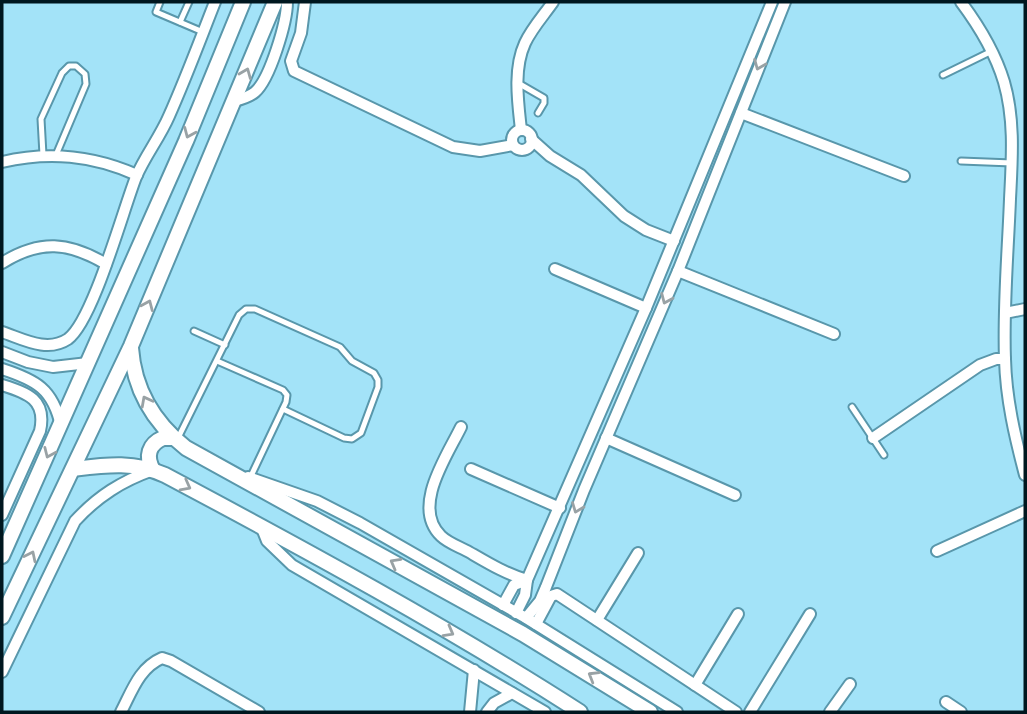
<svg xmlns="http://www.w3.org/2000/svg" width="1027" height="714" viewBox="0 0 1027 714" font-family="'Public Sans',sans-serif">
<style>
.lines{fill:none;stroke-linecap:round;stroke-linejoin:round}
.service-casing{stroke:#5997ab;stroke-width:9}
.minor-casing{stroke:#5997ab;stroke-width:14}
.secondary-casing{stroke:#5997ab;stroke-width:18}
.service{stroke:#fff;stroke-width:5}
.minor{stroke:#fff;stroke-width:10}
.secondary{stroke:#fff;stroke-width:14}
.oneway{stroke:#99a2a5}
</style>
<rect width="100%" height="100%" fill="#a3e3f8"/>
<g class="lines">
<defs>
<g id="service">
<path d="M160,2L156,12L203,32"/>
<path d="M180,22L189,2"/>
<path d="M943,75L992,51"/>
<path d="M518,83L544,98V103L538,113"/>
<path d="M43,155L41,119L62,73L69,66H76L85,74L86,84L56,155"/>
<path d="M961,161L1012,163"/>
<path d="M194,331L225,345"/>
<path d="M217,361L283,390L287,395L286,402L250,478"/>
<path d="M852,407L884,455"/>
<path d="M178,438L239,315L246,309H255L340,347L352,361L374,373L378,380V387L361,433L352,439L344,438L283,409"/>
</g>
<g id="minor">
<path d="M305,2L301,33L291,61L294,71L453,147L480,151L513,145"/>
<path d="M961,2C979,26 995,52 1004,82C1015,120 1012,159 1010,199C1008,252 1003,306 1005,359C1006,399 1015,437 1025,475"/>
<path d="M234,101C242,99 249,97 255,92C270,79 287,22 287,2"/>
<path d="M741,113L904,176"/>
<path d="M521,130C518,102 513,69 525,43C532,28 544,15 553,2"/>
<circle cx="522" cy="140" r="10"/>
<path d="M531,139L550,156L581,175L624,216L646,230L674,241"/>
<path d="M2,162C49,151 92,155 137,175"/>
<path d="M2,263C40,239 69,242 106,264"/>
<path d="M555,269L646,308"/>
<path d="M678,271L834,334"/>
<path d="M1005,313L1025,309"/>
<path d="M2,332C23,339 47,353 68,339C93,321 123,210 136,177C145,156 160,137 169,116C186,78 200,40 215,2"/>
<path d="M2,352L28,362L53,367L88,363"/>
<path d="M2,369C36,380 53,389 61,426"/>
<path d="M2,385C27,393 47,399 40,431L2,515"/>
<path d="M461,427C447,456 411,507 441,536C448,543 460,547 469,552C488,563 506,574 527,580"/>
<path d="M606,438L735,495"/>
<path d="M873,438L980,365L996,359H1005"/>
<path d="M471,469L560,508"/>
<path d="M248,477L317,501L360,523L526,618L677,712"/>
<path d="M261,526L267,541L292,565L545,712"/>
<path d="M937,551L1025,511"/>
<path d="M503,605L514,585L527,580"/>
<path d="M516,613L525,595L527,580L646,308L772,2"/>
<path d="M526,618L540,601L546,587L584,490L678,271L785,2"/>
<path d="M597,620L638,553"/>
<path d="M536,624L551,596L557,594L736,712"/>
<path d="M2,672L75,521C98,496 122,481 153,470"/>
<path d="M695,685L738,614"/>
<path d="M946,702L961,712"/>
<path d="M121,712C132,691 139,668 162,658L171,661L259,712"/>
<path d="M470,712L474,670"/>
<path d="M487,712L494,703L512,693"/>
<path d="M750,712L810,614"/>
<path d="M830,712L850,684"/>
</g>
<g id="secondary">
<path d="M131,348C134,390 153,422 186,448L523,634L650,712"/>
<path d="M73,469C106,465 134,461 165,475C306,550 446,626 580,712"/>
<path d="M153,470C145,456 149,444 163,438H174"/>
<path d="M2,556L186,141L243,2"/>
<path d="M2,617L131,346L275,2"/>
</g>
</defs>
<use href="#service" class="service-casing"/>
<use href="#minor" class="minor-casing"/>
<use href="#secondary" class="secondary-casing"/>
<use href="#service" class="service"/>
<use href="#minor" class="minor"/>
<use href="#secondary" class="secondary"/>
</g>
<defs><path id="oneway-chevron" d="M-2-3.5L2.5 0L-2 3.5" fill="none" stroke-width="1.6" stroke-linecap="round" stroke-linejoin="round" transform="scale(1.75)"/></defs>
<g class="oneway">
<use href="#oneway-chevron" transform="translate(759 65) rotate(112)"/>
<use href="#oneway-chevron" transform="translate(246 73) rotate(-68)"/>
<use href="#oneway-chevron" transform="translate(189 133) rotate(113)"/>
<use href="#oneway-chevron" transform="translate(666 299) rotate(113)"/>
<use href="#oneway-chevron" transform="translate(148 305) rotate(-67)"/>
<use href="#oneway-chevron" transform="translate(146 401) rotate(-118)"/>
<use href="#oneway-chevron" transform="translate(49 453) rotate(114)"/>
<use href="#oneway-chevron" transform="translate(186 486) rotate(28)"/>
<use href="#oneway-chevron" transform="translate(577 508) rotate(111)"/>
<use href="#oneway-chevron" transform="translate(31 556) rotate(-64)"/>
<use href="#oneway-chevron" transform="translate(395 563) rotate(-151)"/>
<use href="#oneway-chevron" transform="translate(449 632) rotate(29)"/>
<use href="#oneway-chevron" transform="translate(593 676) rotate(-149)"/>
</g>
<rect width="1027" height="714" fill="none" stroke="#00171f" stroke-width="7"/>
</svg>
